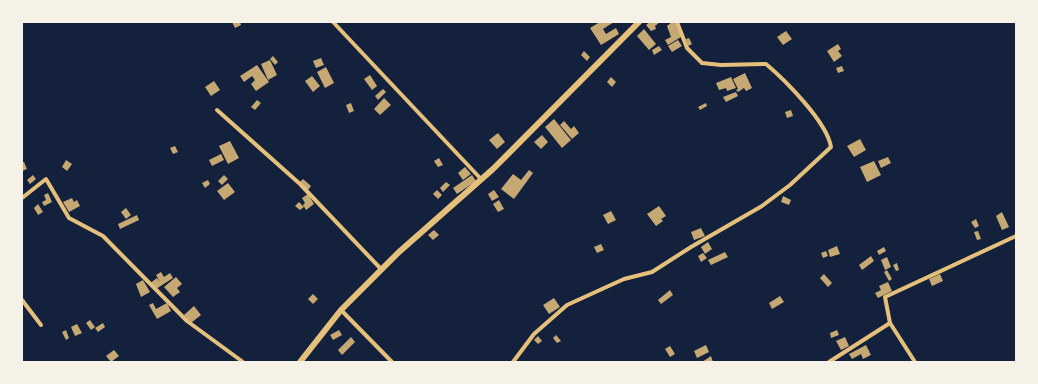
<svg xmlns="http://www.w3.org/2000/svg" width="1038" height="384" viewBox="0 0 1038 384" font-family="'Sofia Sans Condensed',sans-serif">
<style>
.building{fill:#c6a872}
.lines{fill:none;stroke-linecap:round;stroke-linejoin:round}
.minor{stroke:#e5c07b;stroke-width:4}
.tertiary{stroke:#e5c07b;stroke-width:6}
</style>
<rect width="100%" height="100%" fill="#14213d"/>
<g class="building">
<path d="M232,22H240L241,25L235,28Z"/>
<path d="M600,22H614L603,29L606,34L616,28L619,34L601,45L590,28Z"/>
<path d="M650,22H660L655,26L656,29L651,31L646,25Z"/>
<path d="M672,22H675L681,37L668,45L665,40L671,37L667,26Z"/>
<path d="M644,29L656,44L649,50L637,36Z"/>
<path d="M786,31L792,39L783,45L777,37Z"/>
<path d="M689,38L692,44L688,46L686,39Z"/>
<path d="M678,40L682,46L672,52L668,46Z"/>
<path d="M838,44L841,49L838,51L842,56L834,62L827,51Z"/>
<path d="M659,46L662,50L654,55L652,50Z"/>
<path d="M584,51L590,57L587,61L581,55Z"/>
<path d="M273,56L278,62L275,65L270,59Z"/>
<path d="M321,58L324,65L316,68L313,61Z"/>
<path d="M270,60L277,75L268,80L261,64Z"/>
<path d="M257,65L269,82L256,91L251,84L255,80L252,76L244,82L240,76Z"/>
<path d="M842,66L844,71L838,73L836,68Z"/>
<path d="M326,67L334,83L325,88L317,72Z"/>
<path d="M745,73L752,88L746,91L744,88L738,92L736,90L738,89L733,79Z"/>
<path d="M370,75L377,86L372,90L364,79Z"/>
<path d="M312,76L320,86L313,92L305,81Z"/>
<path d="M611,77L616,82L612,87L607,82Z"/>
<path d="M731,77L736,88L727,91L726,88L719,90L716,83Z"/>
<path d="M214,81L220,90L211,96L205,87Z"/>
<path d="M383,89L386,92L378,100L375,96Z"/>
<path d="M736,92L738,96L726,102L723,97Z"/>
<path d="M384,98L391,105L380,115L374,109Z"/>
<path d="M257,100L261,103L255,110L251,107Z"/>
<path d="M351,103L354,111L349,113L346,105Z"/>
<path d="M706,103L707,106L700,110L698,107Z"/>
<path d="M791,110L793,116L787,118L785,112Z"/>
<path d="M554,119L571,140L562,148L545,127Z"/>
<path d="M564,121L571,129L574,126L579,133L572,139L560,125Z"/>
<path d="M498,133L505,142L497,149L489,140Z"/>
<path d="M542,135L548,142L541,149L534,142Z"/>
<path d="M860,139L866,150L854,157L847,146Z"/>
<path d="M230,141L239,158L228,164L219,146Z"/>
<path d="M175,146L178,152L173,154L170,148Z"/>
<path d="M221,154L224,160L212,166L209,160Z"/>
<path d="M888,157L891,163L881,168L878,161Z"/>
<path d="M439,158L443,165L438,167L434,161Z"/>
<path d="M66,160L72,164L67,171L62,167Z"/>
<path d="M874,161L881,175L867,182L860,167Z"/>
<path d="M24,162L27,169L22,171V163Z"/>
<path d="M465,167L471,174L463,180L458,173Z"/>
<path d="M529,170L533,173L514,199L501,189L513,174L521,180Z"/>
<path d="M33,175L36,179L30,184L27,180Z"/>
<path d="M224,175L228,179L222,185L218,181Z"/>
<path d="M472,175L476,181L457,194L453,188Z"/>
<path d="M303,179L311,186L308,190L300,182Z"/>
<path d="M208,180L210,184L205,188L202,183Z"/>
<path d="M446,182L450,185L443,192L440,188Z"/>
<path d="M228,183L235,192L224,200L217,191Z"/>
<path d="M437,190L442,195L438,199L433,194Z"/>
<path d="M494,190L499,197L492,201L488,194Z"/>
<path d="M48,193L52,202L44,206L42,202L46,200L44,195Z"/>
<path d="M308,194L314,204L306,210L303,205L305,203L302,198Z"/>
<path d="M783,196L791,200L789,205L781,202Z"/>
<path d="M72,198L74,202L77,200L80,206L69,212L63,202Z"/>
<path d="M499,200L504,209L498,212L493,204Z"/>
<path d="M299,202L304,207L300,210L295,206Z"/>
<path d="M38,204L43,212L38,215L34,208Z"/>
<path d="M659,206L666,216L661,219L663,221L656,226L647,214Z"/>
<path d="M126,208L131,215L126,219L121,212Z"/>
<path d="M611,211L616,220L608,224L603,215Z"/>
<path d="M1002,212L1009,227L1002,230L996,216Z"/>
<path d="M137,215L139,220L120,229L118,224Z"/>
<path d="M976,219L979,226L975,228L971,222Z"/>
<path d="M701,228L705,236L694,240L691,232Z"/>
<path d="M434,230L439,235L433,240L428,235Z"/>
<path d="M978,231L981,239L977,240L974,232Z"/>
<path d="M708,242L712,249L705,254L701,247Z"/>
<path d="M601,244L604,250L597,253L594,247Z"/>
<path d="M837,246L840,254L830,257L828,250Z"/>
<path d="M884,247L886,251L879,255L877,251Z"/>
<path d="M826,251L828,256L823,258L821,253Z"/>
<path d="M725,252L728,257L711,265L708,260Z"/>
<path d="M703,253L707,258L701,262L698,256Z"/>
<path d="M871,256L874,261L862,270L859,265Z"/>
<path d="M887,257L891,267L885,270L881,260Z"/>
<path d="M897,263L899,270L896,271L893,265Z"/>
<path d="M887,270L892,279L889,281L884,272Z"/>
<path d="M161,272L164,277L170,273L173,278L156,289L149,284L157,278L160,282L156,275Z"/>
<path d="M824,274L832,283L828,287L820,278Z"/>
<path d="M940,274L943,281L932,286L929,279Z"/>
<path d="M176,277L182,284L177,288L180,292L173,297L164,287Z"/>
<path d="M143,280L150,292L141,297L136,284Z"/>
<path d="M888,282L892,291L878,298L875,293L881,290L879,286Z"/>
<path d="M670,290L673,295L661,304L658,300Z"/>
<path d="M313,294L318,299L313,304L308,299Z"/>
<path d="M780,296L784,302L772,309L769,303Z"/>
<path d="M554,298L560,307L549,314L543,305Z"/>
<path d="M153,303L156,309L167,303L171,311L157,319L149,305Z"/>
<path d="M194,306L201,315L191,323L184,315Z"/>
<path d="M90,320L95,327L91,330L86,323Z"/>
<path d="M103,323L105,327L98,332L95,328Z"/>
<path d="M77,324L82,333L75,336L71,327Z"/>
<path d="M66,330L69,338L66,340L62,332Z"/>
<path d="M339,330L342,335L333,340L330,335Z"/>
<path d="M837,330L839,335L831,338L830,333Z"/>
<path d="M556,335L561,341L557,343L553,338Z"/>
<path d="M538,336L542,341L538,344L534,340Z"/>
<path d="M351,337L355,342L342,355L338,350Z"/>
<path d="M845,337L849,346L841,350L836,341Z"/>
<path d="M706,345L709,352L697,358L694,351Z"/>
<path d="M866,345L871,355L863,359L861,354L852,359L849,354Z"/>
<path d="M670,346L675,354L670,357L665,349Z"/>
<path d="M114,350L119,356L111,362L106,356Z"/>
<path d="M711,356L713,362H702Z"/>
</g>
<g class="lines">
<g class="minor">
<path d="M333,22L481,179"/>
<path d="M217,110L300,184L381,269"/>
<path d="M22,198L46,179L69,218L103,236L187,321L243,362"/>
<path d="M22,300L41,325"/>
<path d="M341,310L392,362"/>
<path d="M890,323L885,297L1016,236"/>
<path d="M513,362L534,334L567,305L624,279L652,272L691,247L762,206L790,185L831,147C827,122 785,80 766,64L721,65L702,63L687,48L677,22"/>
<path d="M829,362L890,323L915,362"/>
</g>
<path class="tertiary" d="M300,362L341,310L399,252L493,169L639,22"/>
</g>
<rect width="1038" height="384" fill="none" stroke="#f6f1e7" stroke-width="46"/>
</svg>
